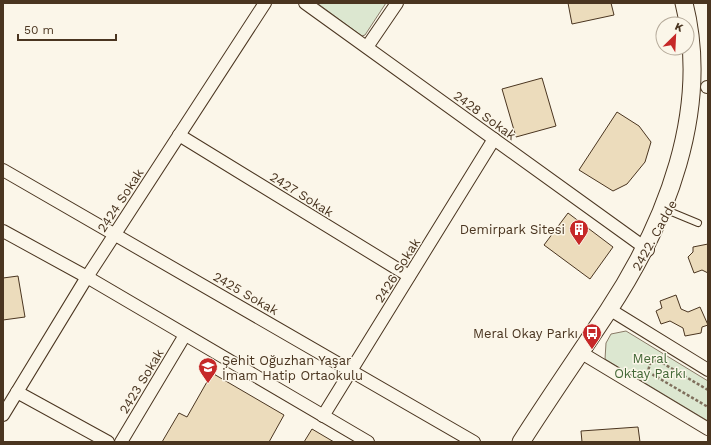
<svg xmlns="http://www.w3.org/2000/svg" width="711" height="445" viewBox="0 0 711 445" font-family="'Work Sans',sans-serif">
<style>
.green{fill:#dce7d0;stroke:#887966}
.building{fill:#ecdcbc;stroke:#4a3520}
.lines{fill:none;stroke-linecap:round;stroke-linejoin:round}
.lane-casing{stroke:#4a3520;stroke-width:8}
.street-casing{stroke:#4a3520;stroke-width:14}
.secondary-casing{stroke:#4a3520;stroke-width:19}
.path{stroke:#7f6f5c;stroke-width:2.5;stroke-dasharray:3 2;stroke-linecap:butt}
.lane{stroke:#fbf6e9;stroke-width:6}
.street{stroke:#fbf6e9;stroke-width:12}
.secondary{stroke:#fbf6e9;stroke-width:17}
.labels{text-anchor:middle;stroke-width:3;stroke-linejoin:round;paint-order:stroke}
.street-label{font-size:13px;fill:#4a3520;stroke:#fbf6e9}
.poi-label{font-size:13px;fill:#4a3520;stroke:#fbf6e9;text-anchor:end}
.park-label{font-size:13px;fill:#436837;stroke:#fbf6e9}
</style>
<rect width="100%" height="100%" fill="#fbf6e9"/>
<g class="green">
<path d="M317,3H386L365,35L362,36Z"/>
<path d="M626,331L708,381V421L605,359L606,343L611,334Z"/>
</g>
<g class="building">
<path d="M568,3H611L614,15L572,24Z"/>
<path d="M542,78L556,126L516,137L502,89Z"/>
<path d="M617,112L639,126L651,142L645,162L627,184L613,191L579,170Z"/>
<path d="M568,213L613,247L590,279L544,245Z"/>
<path d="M708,244V273L702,270L694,273L688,257L693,252V247Z"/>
<path d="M18,276L25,317L3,320V278Z"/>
<path d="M676,295L681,309L688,312L700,307L708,325L702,327L701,333L685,336L683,328L670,321L661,324L656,311L662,308L660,301Z"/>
<path d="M212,373L284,415L269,442H162L179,413L187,417Z"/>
<path d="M638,427L640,442H582L581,431Z"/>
<path d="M312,429L334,442H304Z"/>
</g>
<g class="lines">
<defs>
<path id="lane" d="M669,211L698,223"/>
<g id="street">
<path d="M305,3L648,250"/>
<path d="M367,47L397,3"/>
<path d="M707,87H708"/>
<path d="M179,135L409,276"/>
<path d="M3,170L474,442"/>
<path d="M3,231L87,277L368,442"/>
<path d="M609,309L708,370"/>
<path d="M580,352L708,429"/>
<path d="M17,392L108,442"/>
<path d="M3,415L87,277L265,3"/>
<path d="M323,416L494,139"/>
<path d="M121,442L185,335"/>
</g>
<path id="secondary" d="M521,442C549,398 579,355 608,311C666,223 711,110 684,3"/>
</defs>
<use href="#lane" class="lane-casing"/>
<use href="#street" class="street-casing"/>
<use href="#secondary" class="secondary-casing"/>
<path class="path" d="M708,390L659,361H653L650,364L648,371L650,373L708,407"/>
<use href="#lane" class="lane"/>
<use href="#street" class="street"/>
<use href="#secondary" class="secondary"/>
</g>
<defs>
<symbol id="building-pin" viewBox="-11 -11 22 30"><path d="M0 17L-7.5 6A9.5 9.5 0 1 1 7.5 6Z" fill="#c62828" stroke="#fbf6e9"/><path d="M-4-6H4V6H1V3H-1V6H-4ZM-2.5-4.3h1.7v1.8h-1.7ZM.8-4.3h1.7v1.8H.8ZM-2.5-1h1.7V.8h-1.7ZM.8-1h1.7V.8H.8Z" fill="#fff"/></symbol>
<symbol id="bus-pin" viewBox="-11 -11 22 30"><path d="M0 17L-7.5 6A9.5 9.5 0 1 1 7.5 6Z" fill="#c62828" stroke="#fbf6e9"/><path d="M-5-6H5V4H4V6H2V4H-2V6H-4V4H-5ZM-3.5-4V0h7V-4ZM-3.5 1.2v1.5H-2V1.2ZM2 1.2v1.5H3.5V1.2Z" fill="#fff"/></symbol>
<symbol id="school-pin" viewBox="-11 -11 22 30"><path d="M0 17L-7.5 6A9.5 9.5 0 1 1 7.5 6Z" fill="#c62828" stroke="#fbf6e9"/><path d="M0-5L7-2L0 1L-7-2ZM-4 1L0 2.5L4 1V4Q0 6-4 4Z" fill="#fff"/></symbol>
</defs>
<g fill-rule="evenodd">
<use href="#building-pin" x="568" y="218" width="22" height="30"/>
<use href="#bus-pin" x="581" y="322" width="22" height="30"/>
<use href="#school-pin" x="197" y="356" width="22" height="30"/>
</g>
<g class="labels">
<g class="street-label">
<text transform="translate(485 115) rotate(36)" y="5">2428 Sokak</text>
<text transform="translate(302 194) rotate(32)" y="5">2427 Sokak</text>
<text transform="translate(120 200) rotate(-57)" y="5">2424 Sokak</text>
<text transform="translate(654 235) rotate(-61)" y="5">2422. Cadde</text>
<text transform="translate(397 270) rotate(-58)" y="5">2426 Sokak</text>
<text transform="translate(246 293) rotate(30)" y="5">2425 Sokak</text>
<text transform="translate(141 381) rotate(-59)" y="5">2423 Sokak</text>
</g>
<g class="poi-label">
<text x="565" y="234">Demirpark Sitesi</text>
<text x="578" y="338">Meral Okay Parkı</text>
<text x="222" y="365" text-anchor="start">Şehit Oğuzhan Yaşar<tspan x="222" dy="15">İmam Hatip Ortaokulu</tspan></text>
</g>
<g class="park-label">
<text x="650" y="363">Meral<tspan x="650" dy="15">Oktay Parkı</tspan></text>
</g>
</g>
<rect width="711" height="445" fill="none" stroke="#4a3520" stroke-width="8"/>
<g transform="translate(675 36) rotate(24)"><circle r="19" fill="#fbf6e9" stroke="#b4a999"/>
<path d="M0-3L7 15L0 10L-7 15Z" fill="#c62828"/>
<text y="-6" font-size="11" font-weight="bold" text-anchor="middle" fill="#4a3520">K</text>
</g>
<path d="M18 34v6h98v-6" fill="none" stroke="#4a3520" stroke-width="2"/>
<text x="24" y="34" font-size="12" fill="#4a3520" stroke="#fbf6e9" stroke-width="3" paint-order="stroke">50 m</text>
</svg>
